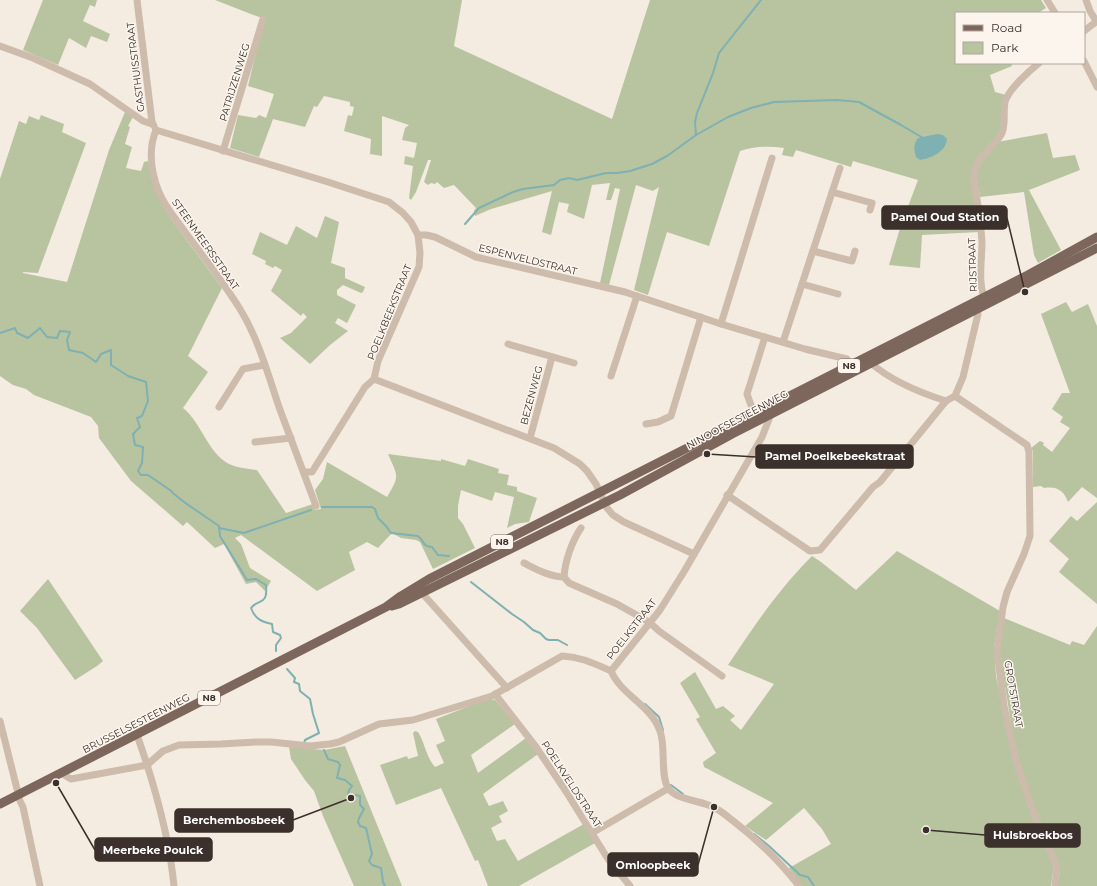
<svg xmlns="http://www.w3.org/2000/svg" width="1097" height="886" viewBox="0 0 1097 886" font-family="Montserrat,sans-serif">
<style>
.green{fill:#b8c4a0}
.water{fill:#7fb0b2}
.lines{fill:none;stroke-linecap:round;stroke-linejoin:round}
.stream{stroke:#7fb0b2;stroke-width:2}
.minor{stroke:#cdbbac;stroke-width:7}
.major{stroke:#7d675c;stroke-width:9}
.labels{text-anchor:middle;stroke-width:3;stroke-linejoin:round;paint-order:stroke}
.shield{fill:#fbf5ee;stroke:#756b66;stroke-width:1}
.shield-label{font-size:9px;font-weight:bold;fill:#3b302b}
.street-label{font-size:10px;fill:#3b302b;stroke:#fbf5ee}
.leader{fill:none;stroke:#3b302b;stroke-width:1.5}
.callout-dot{fill:#3b302b;stroke:#fbf5ee;stroke-width:1.5}
.callout{fill:#3b302b;stroke:#3b302b;stroke-width:1.5}
.callout-label{font-size:11px;text-anchor:middle;font-weight:bold;fill:#fff}
</style>
<rect width="100%" height="100%" fill="#f4ebe1"/>
<g class="green">
<path d="M43,0H97L95,7L90,5L83,21L110,34L107,42L91,36L86,48L69,38L58,65L23,50Z"/>
<path d="M215,0H462L454,46L612,119L650,0H1041L1046,8L1038,13H956V63H1011L1012,66L990,75L995,92L1006,95L1000,134L975,165L979,232L922,235L920,268L889,265L901,225L918,180L853,161L851,167L796,150L793,157L782,155L784,148C769,146 755,146 740,151L709,246L667,232L648,295L634,290L659,187L653,191L636,185L609,285L600,283L620,189L615,188L611,200H606L610,183L592,185L584,219L567,212L569,204L559,202L551,235L542,232L552,191L491,209L475,216L474,211L476,208L454,185L444,188L437,182L435,184L431,183L428,185L424,182L431,160H428L416,192L411,200L409,198L413,166L404,164L405,156L414,158L417,143L402,140L405,128L409,125L382,116V156L370,154L371,139L344,131L348,115L352,116L354,107L350,106V102L324,96L317,107L314,106L305,127L273,119L259,157L230,148L238,115L256,118L259,115L266,118L274,94L248,86L264,19Z"/>
<path d="M125,112L133,117L128,126L130,127L125,144L132,147L126,168L141,171L144,162L148,161L153,183L172,220L222,288L188,356L208,372L183,408C202,423 207,452 229,464C238,468 248,469 257,470L286,513L313,504L315,510L321,509L315,490L323,479L327,462L387,497C400,475 398,477 388,454L441,461V459L465,466L468,459L499,469L498,473L509,475L507,485L517,487V491L537,498L529,522L515,524L507,528L514,497L495,492L492,501L461,490L458,506V518L463,524L475,548L433,569L420,542L416,540L401,538L392,533L378,548L367,542L349,552L355,570L317,591L241,535L235,538L241,544L250,568L271,581L265,591L256,582L246,584L224,544L215,548L187,522L183,526L131,481L99,438L98,426L91,417L34,395L26,389L13,385L0,376V179L19,121L26,124L29,116L39,120L41,115L64,124L62,132L86,143L38,273L23,272V273L67,282L109,150Z"/>
<path d="M1047,133L1053,158L1075,155L1080,170L1029,190L1061,250L1038,263L1034,255L1024,192L980,197C979,189 975,176 977,168L997,142Z"/>
<path d="M325,216L339,222L331,263L345,268V278L365,287L363,292L361,293L343,285L337,290V295L356,305L347,323L338,318L335,323L348,331L330,345L310,364L280,338L291,333L307,317L303,313L301,316L271,291L282,270L275,266L273,268L265,264L266,261L252,254L260,232L287,245L296,226L317,238Z"/>
<path d="M1066,302L1072,312L1088,304L1097,326V498L1082,487L1068,502C1064,490 1056,486 1044,488L1041,486L1033,487V451L1031,448L1040,441L1044,443L1043,445L1052,452L1070,428L1060,422L1063,417L1052,409L1062,393H1070L1041,314Z"/>
<path d="M1097,502V604L1059,572L1069,559L1049,541L1071,516L1077,521Z"/>
<path d="M897,551L1000,611L994,647L996,676L1012,755L1054,865L1051,886H802L789,868L831,844L822,829L804,808L766,840L745,826L773,803L704,767L703,762L716,753L696,719L700,717L680,683L695,672L716,709L723,706L735,716L730,720L741,730L774,684L728,665C754,626 778,590 812,556L821,562L856,590Z"/>
<path d="M48,579L103,661L97,666L75,680L37,628L20,611Z"/>
<path d="M1004,618L1070,645L1072,641L1084,645L1097,626V886H1057L1060,870L1035,812L1019,761L1012,729L999,650Z"/>
<path d="M490,699L495,700L515,724L471,755L478,773L526,738L538,754L483,794L489,806L503,801L508,811L499,816L502,822L491,828L497,841L505,839L518,861L584,824L595,843L519,886H488L478,860L475,861L441,788L396,805L380,765L407,756L408,759L418,756L413,733L415,731L418,732C425,743 426,757 435,767L444,763L436,745L445,741L436,719L485,700Z"/>
<path d="M345,746L402,886H354L323,816L314,791L305,780L291,759L289,747L324,750Z"/>
</g>
<path class="water" d="M937,134L943,135L947,139C946,152 931,158 920,160L916,157C914,149 913,145 918,138Z"/>
<g class="lines">
<g class="stream">
<path d="M696,135L695,122L697,113L713,73L719,53L761,0"/>
<path d="M465,224L479,208L513,192L523,189L554,185L560,180L569,178L577,180L606,173H617L630,171L652,164L667,156L696,135L728,117L751,108L774,102L837,100L859,102L901,125L923,138"/>
<path d="M0,333L15,328L17,333L28,338L40,328L47,337L57,338L60,331L70,332L67,340L69,350L83,353L96,362L101,354L111,350V365L128,376L146,382L148,401L142,416L137,418L140,427L133,434L135,445L143,447L142,463L138,471L141,475H148L170,490L174,494L184,502L219,526L220,536L247,580L256,579L266,585C268,606 259,598 251,608C255,619 262,622 272,624L273,632L280,635L281,638L276,645V651"/>
<path d="M322,507H372L375,509L378,518L386,526L391,533L418,536C424,541 423,547 432,547L438,555L449,556"/>
<path d="M219,528L244,533L311,510"/>
<path d="M471,582L512,614L524,622L533,630L540,633L546,639L549,640H558L567,645"/>
<path d="M287,669L295,678L294,682L299,684L300,691L310,699L313,714L319,733L305,740L304,743"/>
<path d="M645,704L659,717L663,730"/>
<path d="M324,750L328,759L338,762L340,765L337,778L345,780L352,786L349,790L348,795L351,798L356,795L360,796V805L364,809L359,818L358,822L360,826L366,828L372,854L369,861L372,865L381,868L383,882L385,886"/>
<path d="M671,785L683,794"/>
<path d="M754,834L769,846L800,875L808,877L814,886"/>
</g>
<g class="minor">
<path d="M137,0L152,122L154,126"/>
<path d="M1047,0L1055,13"/>
<path d="M1086,0L1090,11L1096,21"/>
<path d="M1084,31L1097,21"/>
<path d="M0,46L33,58L90,84L143,121L152,124"/>
<path d="M1084,61L1097,87"/>
<path d="M156,130L328,182L389,202L403,213L411,222L418,235L420,253L419,267L378,361L374,379"/>
<path d="M156,130C148,150 151,172 159,192C165,207 176,219 185,232C204,257 223,282 240,309C258,338 268,374 279,407C291,440 304,473 316,506"/>
<path d="M223,151L263,19"/>
<path d="M832,192L872,203L870,210"/>
<path d="M418,235H426L435,237L476,257L625,292L721,324L805,349L847,359L850,365"/>
<path d="M813,251L852,261L855,251"/>
<path d="M802,284L838,294"/>
<path d="M984,297C978,280 982,261 982,242C981,228 980,214 977,200C976,190 972,179 975,169C979,154 996,146 1002,133C1006,123 1003,112 1005,102C1008,90 1029,71 1039,63"/>
<path d="M721,324L772,158"/>
<path d="M783,342L840,168"/>
<path d="M508,344L574,363"/>
<path d="M871,363C890,380 921,393 946,401L955,396L963,377L978,314L977,309"/>
<path d="M611,376L637,296"/>
<path d="M374,379L554,448L580,464L587,471L596,484L607,508L613,515L624,522L694,554"/>
<path d="M955,396L1027,445L1029,452L1030,536L1024,554L1007,592L1003,607L997,651L1004,706L1016,761L1032,809L1057,866L1055,886"/>
<path d="M751,405L747,394L765,337"/>
<path d="M219,407L243,369L264,365"/>
<path d="M646,424L658,422L671,416L701,317"/>
<path d="M530,438L552,357"/>
<path d="M255,442L291,438"/>
<path d="M304,472H312L365,387L374,379"/>
<path d="M727,495L810,551L820,550L873,487L880,482L946,401"/>
<path d="M581,528C572,541 565,561 564,577L569,583L617,604L649,622L659,631L722,676"/>
<path d="M524,563C536,569 550,577 564,577"/>
<path d="M422,593L507,688"/>
<path d="M611,671L660,610L685,570L762,437L771,414"/>
<path d="M611,671C621,695 651,705 660,731C666,746 660,775 668,788C677,801 702,800 715,808C721,811 727,816 732,820C758,840 779,860 799,886"/>
<path d="M495,694L536,747L565,790L608,859L630,886"/>
<path d="M0,721L20,801L23,807L40,886"/>
<path d="M137,735C154,783 169,835 174,886"/>
<path d="M61,773L71,779L147,765L163,751L179,745L221,744L256,742H271L310,746L330,744L339,742L379,724L413,720L492,696L562,656C581,657 593,663 611,671"/>
<path d="M592,833L669,788"/>
</g>
<g class="major">
<path d="M392,606L399,604L620,495L732,434L1097,248"/>
<path d="M0,804L386,607L401,596L429,579L1028,275L1097,237"/>
</g>
</g>
<g class="labels">
<g class="shield">
<rect x="838" y="359" width="22" height="14" rx="3"/>
<rect x="491" y="535" width="22" height="14" rx="3"/>
<rect x="198" y="691" width="22" height="14" rx="3"/>
</g>
<g class="shield-label">
<text x="849" y="369">N8</text>
<text x="502" y="545">N8</text>
<text x="209" y="701">N8</text>
</g>
<g class="street-label">
<text transform="translate(135 67) rotate(-97)" y="4">GASTHUISSTRAAT</text>
<text transform="translate(234 82) rotate(-73)" y="4">PATRIJZENWEG</text>
<text transform="translate(206 244) rotate(55)" y="4">STEENMEERSSTRAAT</text>
<text transform="translate(528 259) rotate(14)" y="4">ESPENVELDSTRAAT</text>
<text transform="translate(972 265) rotate(-92)" y="4">RIJSTRAAT</text>
<text transform="translate(389 312) rotate(-68)" y="4">POELKBEEKSTRAAT</text>
<text transform="translate(531 395) rotate(-75)" y="4">BEZENWEG</text>
<text transform="translate(737 419) rotate(-28)" y="4">NINOOFSESTEENWEG</text>
<text transform="translate(631 629) rotate(-52)" y="4">POELKSTRAAT</text>
<text transform="translate(1014 694) rotate(80)" y="4">GROTSTRAAT</text>
<text transform="translate(136 723) rotate(-27)" y="4">BRUSSELSESTEENWEG</text>
<text transform="translate(572 784) rotate(57)" y="4">POELKVELDSTRAAT</text>
</g>
</g>
<path class="leader" d="M1025 292L1007 218M707 454L756 457M351 798L293 820M926 830L985 835M56 783L95 850M714 807L698 865"/>
<g class="callout-dot">
<circle cx="1025" cy="292" r="4"/>
<circle cx="707" cy="454" r="4"/>
<circle cx="351" cy="798" r="4"/>
<circle cx="926" cy="830" r="4"/>
<circle cx="56" cy="783" r="4"/>
<circle cx="714" cy="807" r="4"/>
</g>
<g class="callout">
<rect x="882" y="206" width="125" height="23" rx="4"/>
<rect x="756" y="445" width="157" height="23" rx="4"/>
<rect x="175" y="809" width="118" height="23" rx="4"/>
<rect x="985" y="824" width="95" height="23" rx="4"/>
<rect x="95" y="838" width="117" height="23" rx="4"/>
<rect x="608" y="853" width="90" height="23" rx="4"/>
</g>
<g class="callout-label">
<text x="945" y="221">Pamel Oud Station</text>
<text x="835" y="460">Pamel Poelkebeekstraat</text>
<text x="234" y="824">Berchembosbeek</text>
<text x="1033" y="839">Hulsbroekbos</text>
<text x="153" y="854">Meerbeke Poulck</text>
<text x="653" y="869">Omloopbeek</text>
</g>
<rect x="955" y="12" width="130" height="52" fill="#fbf5ee" stroke="#aea6a0"/>
<rect x="963" y="25" width="20" height="6" fill="#7d675c" stroke="#aea6a0"/>
<text x="991" y="32" font-size="12" fill="#3b302b">Road</text>
<rect x="963" y="42" width="20" height="12" fill="#b8c4a0" stroke="#aea6a0"/>
<text x="991" y="52" font-size="12" fill="#3b302b">Park</text>
</svg>
